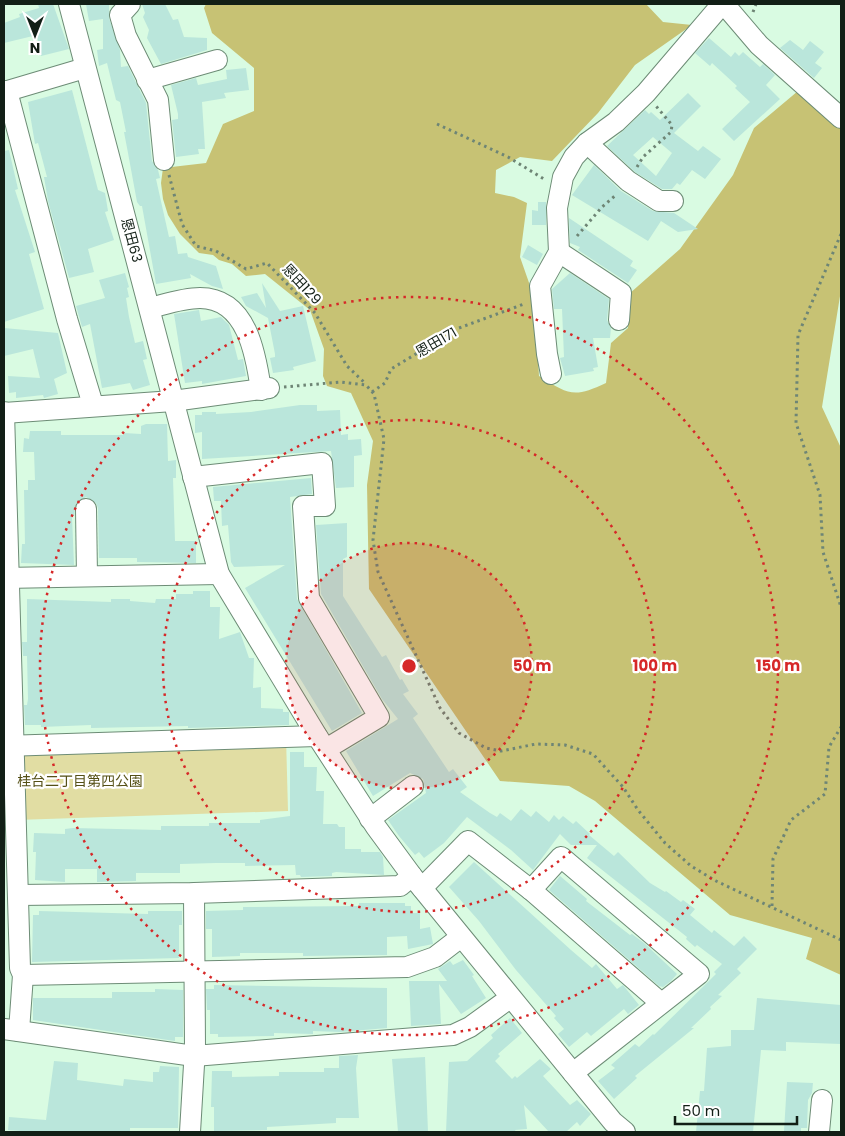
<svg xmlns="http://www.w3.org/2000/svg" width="845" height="1136" viewBox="0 0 845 1136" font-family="Poppins,'Noto Sans JP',sans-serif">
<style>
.green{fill:#e1dda3}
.forest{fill:#c7c274}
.building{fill:#bae6db;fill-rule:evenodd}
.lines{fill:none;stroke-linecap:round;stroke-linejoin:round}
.minor-casing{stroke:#6d8c76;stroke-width:22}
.path{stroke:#6e8575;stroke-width:3;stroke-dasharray:2.5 4;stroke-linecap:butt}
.minor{stroke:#fff;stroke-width:20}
.ring{fill:none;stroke:#d62828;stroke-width:2.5;stroke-dasharray:2.5 5}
.labels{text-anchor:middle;stroke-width:4.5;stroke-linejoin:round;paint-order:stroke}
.street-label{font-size:14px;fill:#121f16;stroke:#fff}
.park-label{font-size:14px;fill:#555016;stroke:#fff}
.centre{fill:#d62828;stroke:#fff;stroke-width:2.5}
.ring-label{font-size:15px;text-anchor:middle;font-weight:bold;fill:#d62828;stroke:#fff;stroke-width:4.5;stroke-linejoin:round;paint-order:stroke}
</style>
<rect width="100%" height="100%" fill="#d9fbe2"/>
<path class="green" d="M286,737L288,811L16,820L14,745Z"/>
<path class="forest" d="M206,4H646L663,22L692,25L635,65L598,113L552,161L520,157L496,170L495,193L514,197L527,203L520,257L534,297L539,376C569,395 574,398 606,383L611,343L628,328L629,294L680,249L733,175L754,128L798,91L841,129V290L822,407L841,448V975L806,959L812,938L730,915L595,801L569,786L500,781L369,589L367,485L373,441L351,393L327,386L323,376L324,349L310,310L265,274L246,276L232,264L219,260L213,255L199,253L180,234L168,215L163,199L161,183L163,168L206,163L223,124L254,111V68L212,33L204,8Z"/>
<g class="building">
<path d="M38,4H53L69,49L41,56L37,35L4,43V23L20,17L19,14L39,8Z"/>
<path d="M86,4H109V18L120,50L121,67L128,66L146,103L152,161L158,170L160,178L156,179L169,237L175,236L178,254L187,253L188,257L216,266L223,289L212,286L190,274L191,278L156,284L142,206H140L137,202L128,153L124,132H126L120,102L116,100L107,63L99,66L97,50L103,49V19L89,21Z"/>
<path d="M142,4H165L173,20L178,19L184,37L207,38V50L161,64L147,38L149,30L143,17L145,13Z"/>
<path d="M709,38L731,57L735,52L739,56L743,52L760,67L763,64L775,75L766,85L780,99L734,141L722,129L750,102L735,88L737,86L712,63L710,66L695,53Z"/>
<path d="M790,40L803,50L810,41L824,52L815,63L822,68L814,78L780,48Z"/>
<path d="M246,68L249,90L224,93L226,98L202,102L205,149H198L199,154L176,157L172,120L178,119V114L171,85L196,78L198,85L227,79L226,70Z"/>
<path d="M72,90L98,190L105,193L108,211L105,212L114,240L88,249L94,272L69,278L48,201L44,177H47L38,143L35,144L28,102Z"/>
<path d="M688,93L701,106L674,133L698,151L703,146L721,159L705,179L692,170L680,185L677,183L672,189H662L635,172L607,146L645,110L649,114L651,112L660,120ZM653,137L672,153L656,176L633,155Z"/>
<path d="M9,150L18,189L15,190L35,252L29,254L44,309L4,322V151Z"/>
<path d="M594,165L621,191L653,211L674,213L698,229L678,232L661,221L648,241L572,195Z"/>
<path d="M538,202H546V225H532V210L538,211Z"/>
<path d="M569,218L633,261L630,266L637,270L628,283L578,250L580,247L570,243Z"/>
<path d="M528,245L543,254L537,265L522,257Z"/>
<path d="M125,273L129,287L127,288L129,297L126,298L129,317L135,343L143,341L147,359L143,360L150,385L133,390L130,383L102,388L90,324L82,327L76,306L105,298L99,280Z"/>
<path d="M570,273L609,299L607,320L611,328L610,338H593L598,367L593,368L594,371L565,376L560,358L564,357L562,309H554L552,289Z"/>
<path d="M262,283L280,311L303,306L316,361L293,367L294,370L273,373L270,358L275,357V354L268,318L246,306L241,297L257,293L266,308Z"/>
<path d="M199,310L201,321L221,317L229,325L238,360L243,359L246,376L202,384V381L185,383L174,314Z"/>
<path d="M4,328L58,333L67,373L54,379L58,394L44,398L43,395L16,398V392L9,393L8,376L40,378L33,349L4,356Z"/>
<path d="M300,405H317V411L340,410L341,435L348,434V440L361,439L362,455L354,456V487L336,488L331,451L202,459V432L195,433V415H202V412H216V414L251,412Z"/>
<path d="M146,424H167L168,461L176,460V478H173L175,541H196V563L137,562V558H99L98,508L96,503L86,497L76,503L74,516H72L74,565L21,563L22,544H25L24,490H28V480H35L34,452H23L24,438L29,439L30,431H61V435H124V433L141,434V426Z"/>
<path d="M311,478L312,494L290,497L297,599L362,713L332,731L245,588L285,565L234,567L231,562L228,525L222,526L221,501H214L213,487Z"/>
<path d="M347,523V557L343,559V596L382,657L386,655L400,680L402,679L409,691L403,694L418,714L413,718L449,772L453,769L467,787L460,792L490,813L497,817L500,813L511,821L521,809L531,817L536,811L549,822L554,815L559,820L563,816L573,824L576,821L590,834L589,835L614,856L618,852L650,883L665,892L666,891L681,902L683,900L695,909L690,915L712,933L714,930L734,946L744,936L757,949L737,969L741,973L718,995L722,996L710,1007L711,1009L691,1028H694L635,1076L637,1078L614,1099L598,1081L615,1068L611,1065L635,1044L639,1047L653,1034L654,1035L716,974L714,972L722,964L697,945L695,947L686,939L687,937L587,858L597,845H571L560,834L533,870L511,850L467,817L444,843L424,858L419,852L415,855L399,836L388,820L426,793L423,779L410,773L373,796L346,751L398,719L382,699L321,594L316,525Z"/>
<path d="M193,591H210V607H220L219,639L240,632L249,658H254L253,688L261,687V708L283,709V712H289V725L188,728V726L91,728V725L41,727V725H25L24,705H27L28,699L27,656H23L22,642H27V599L111,602V599H130V601L155,603L156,599H176V594H193Z"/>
<path d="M290,752H304V767H317L316,791H324L323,824H337L339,827H345V849H361V852H380L383,857L384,875L336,872L332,873V876L301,877L300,875H296L295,865L245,866V863H216L180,864V873H136V881L97,882V869H65V882L35,880L36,852H33L34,833L65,834V829L73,828L161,830V826H209V823H260V820L290,816Z"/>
<path d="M474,862L571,950L592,968L596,964L617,989L623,985L639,1005L628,1014L624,1009L591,1036L587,1032L569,1047L558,1034L564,1029L554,1018L556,1016L516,970L479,921L449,887Z"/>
<path d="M560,876L587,899L586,901L630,935L632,934L644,943L677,974L671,981L663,987L659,986L549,890Z"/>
<path d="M359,903H405V906H411V913H420V929L430,927L433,944L408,949L407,936L387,937V955L303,956V953H240V956L212,957V929H206V911L243,910V907L359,906Z"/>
<path d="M39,911L148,914V911H182V925H179V958L32,962L33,915H39Z"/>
<path d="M463,960L474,975L472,976L486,998L461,1014L439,984L441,1024L411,1026L409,981H447L438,969L450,961L453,965Z"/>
<path d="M214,985L387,988V1028L340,1032L313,1031V1034L274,1033V1036L218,1037V1034H210V1010H207L206,989H214Z"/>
<path d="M155,989L183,990V1037H175V1041L168,1040L33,1020V998H112V992H155Z"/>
<path d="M757,998L841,1005V1044L786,1042V1051L761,1050L753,1132H696L700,1091H704L707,1048L731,1046V1030H754Z"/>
<path d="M510,1018L522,1033L498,1054L500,1056L495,1061L512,1079L515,1076L517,1078L540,1059L551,1069L543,1076L570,1105L577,1100L591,1114L580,1126L577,1122L566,1132H549L524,1105L527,1129L515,1130L516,1132H446L449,1062L467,1061L493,1038L491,1035Z"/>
<path d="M358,1055L356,1068L359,1118H336V1123L267,1127V1130L214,1131V1107H211L212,1071H232V1077L279,1076V1072H324V1068H339V1056Z"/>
<path d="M425,1057L428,1132H398L392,1059Z"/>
<path d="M54,1061L78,1063L77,1080L123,1086L124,1079L153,1082V1072H159L160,1066L179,1067L178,1128H130V1132H34L8,1130L9,1117L46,1120Z"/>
<path d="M787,1082L813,1083L812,1093L808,1100L807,1128H801V1131H784Z"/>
</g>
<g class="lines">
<defs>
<g id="minor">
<path d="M69,4L219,574L317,736L376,827L412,876L613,1122L625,1132"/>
<path d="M130,4L120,15L126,36L158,100L164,160"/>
<path d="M724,4L759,45L841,118"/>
<path d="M147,80L217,60"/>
<path d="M7,91L67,319L93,405"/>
<path d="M4,92L85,68"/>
<path d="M587,143L628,181L659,201H673"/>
<path d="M559,252L621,293L619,320"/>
<path d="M150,308C166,304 183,298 200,298C247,298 256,355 261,390"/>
<path d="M551,374L547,354L540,286L559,252L557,208L563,177L574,157L587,143L616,122L646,93L722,4"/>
<path d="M4,412L20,968L23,975L19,1031"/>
<path d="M4,413L173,401L269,388"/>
<path d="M193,477L322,463L325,506H303L309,598L379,717L326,749"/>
<path d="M86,509L87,576"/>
<path d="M4,578L219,574"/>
<path d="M4,746L317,736"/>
<path d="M370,819L413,786"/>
<path d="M422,888L468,841L531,890L561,857L699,974L573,1073"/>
<path d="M531,890L661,1003"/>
<path d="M18,895L194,893L400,886L412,876"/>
<path d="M23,975L407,967L435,957L461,937"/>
<path d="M4,1029L194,1056L453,1035L470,1027L510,998"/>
<path d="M190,1132L195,1048L194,893"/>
<path d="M819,1132L822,1100"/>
</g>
</defs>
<use href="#minor" class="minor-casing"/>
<g class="path">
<path d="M753,12L756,4"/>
<path d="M437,124L508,157L544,179"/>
<path d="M637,167L643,157L671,132L672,125L656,106"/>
<path d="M169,175L182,224L196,246L216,251L246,269L267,263L315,313L347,366L366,384"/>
<path d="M841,234L798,335L796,423L820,495L823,552L841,607"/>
<path d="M577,236L602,207L617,194"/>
<path d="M284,387L341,382L366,385L374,394L384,439L373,540L378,572L440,708L459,733L486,748L501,751L536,744L565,745L593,754L623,787L638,810L665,843L691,866L716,881L841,940"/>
<path d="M372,392L385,383L391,369L459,328L524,304"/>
<path d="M772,906L773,859L791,820L825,794L829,747L841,727"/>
</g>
<use href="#minor" class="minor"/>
</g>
<circle cx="409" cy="666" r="123" fill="#d62828" fill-opacity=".12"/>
<g class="ring">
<circle cx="409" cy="666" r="123"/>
<circle cx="409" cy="666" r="246"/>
<circle cx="409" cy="666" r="369"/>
</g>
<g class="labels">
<g class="street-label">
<text transform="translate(132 240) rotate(75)" y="5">恩田63</text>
<text transform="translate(302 284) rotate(47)" y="5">恩田129</text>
<text transform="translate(436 342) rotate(-30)" y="5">恩田171</text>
</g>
<g class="park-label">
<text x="80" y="786">桂台二丁目第四公園</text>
</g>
</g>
<circle cx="409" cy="666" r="8" class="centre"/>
<g class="ring-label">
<text x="532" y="671">50 m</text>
<text x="655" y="671">100 m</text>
<text x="778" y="671">150 m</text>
</g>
<rect width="845" height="1136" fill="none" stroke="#121f16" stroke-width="10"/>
<g transform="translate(35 35) rotate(180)" stroke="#ffffff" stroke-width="4" paint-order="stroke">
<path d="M0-4L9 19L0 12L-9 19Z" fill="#121f16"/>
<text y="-8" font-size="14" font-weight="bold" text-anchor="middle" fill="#121f16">N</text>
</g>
<path d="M675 1116v8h122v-8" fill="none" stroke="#121f16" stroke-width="2.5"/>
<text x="682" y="1116" font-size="15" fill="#121f16" stroke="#ffffff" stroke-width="4" paint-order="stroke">50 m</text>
</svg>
